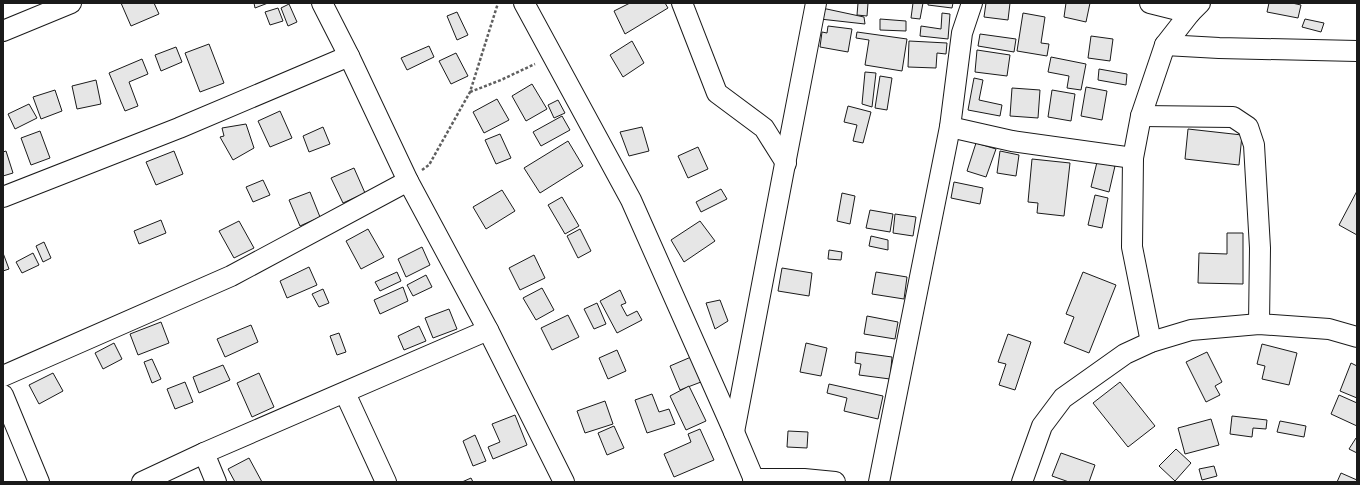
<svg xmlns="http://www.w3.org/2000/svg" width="1360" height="485" viewBox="0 0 1360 485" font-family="Poppins,sans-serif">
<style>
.building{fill:#e6e6e6;stroke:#1a1a1a}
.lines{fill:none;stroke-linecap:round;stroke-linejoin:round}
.minor-casing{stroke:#1a1a1a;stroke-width:22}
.path{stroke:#5f5f5f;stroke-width:2.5;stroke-dasharray:3 2;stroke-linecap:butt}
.minor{stroke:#fff;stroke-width:20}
</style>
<rect width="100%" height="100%" fill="#fff"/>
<g class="building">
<path d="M121,3H154L159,14L131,26Z"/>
<path d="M254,3H268L255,8Z"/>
<path d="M630,3H665L668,8L625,34L614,11Z"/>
<path d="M858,3H868L867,16L857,15Z"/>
<path d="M913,3H923L920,19L911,18Z"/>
<path d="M928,3H953L952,8L928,5Z"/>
<path d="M986,3H1010L1008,20L984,17Z"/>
<path d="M1066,3H1090L1086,22L1064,17Z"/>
<path d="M1269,3H1292L1301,5L1298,18L1267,12Z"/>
<path d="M289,4L297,22L288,26L281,8Z"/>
<path d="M278,8L283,21L270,25L265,12Z"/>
<path d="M822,8L864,17L865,24L820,19Z"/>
<path d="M457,12L468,35L457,40L447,16Z"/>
<path d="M942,13L950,14L948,39L920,36L921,26L941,29Z"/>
<path d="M1023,13L1045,17L1041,43L1049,44L1047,56L1017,51Z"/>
<path d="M880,19L906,21V31L880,30Z"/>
<path d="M1305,19L1324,23L1321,32L1302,27Z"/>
<path d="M828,26L852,29L848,52L820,47L822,32L827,33Z"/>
<path d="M857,32L907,39L902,71L865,65L869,40L856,38Z"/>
<path d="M980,34L1016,39L1014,52L978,46Z"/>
<path d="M1091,36L1113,39L1110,61L1088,58Z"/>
<path d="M632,41L644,63L623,77L610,55Z"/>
<path d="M909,41L947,43L946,54L937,53L936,68L908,67Z"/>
<path d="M209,44L224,83L200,92L185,53Z"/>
<path d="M429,46L434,57L407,70L401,58Z"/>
<path d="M176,47L182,62L161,71L155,55Z"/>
<path d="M977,50L1010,55L1007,76L975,72Z"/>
<path d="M456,53L468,76L451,84L439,61Z"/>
<path d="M1051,57L1086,64L1081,90L1067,88L1069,76L1048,72Z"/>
<path d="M142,59L148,74L129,82L138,106L125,111L109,73Z"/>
<path d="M1099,69L1127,74L1126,85L1098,80Z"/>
<path d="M865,72L876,73L872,107L862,104Z"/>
<path d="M880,76L892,78L887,110L875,108Z"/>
<path d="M974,78L983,80L979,100L1002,105L1000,116L968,110Z"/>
<path d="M96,80L101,104L77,109L72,86Z"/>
<path d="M532,84L547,109L526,121L512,96Z"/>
<path d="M1086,87L1107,91L1102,120L1081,116Z"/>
<path d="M1012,88L1040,90L1038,118L1010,116Z"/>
<path d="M55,90L62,111L41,119L33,97Z"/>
<path d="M1052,90L1075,94L1071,121L1048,117Z"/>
<path d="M497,99L509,120L484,133L473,112Z"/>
<path d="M558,100L565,113L554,118L548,105Z"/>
<path d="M29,104L37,118L15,129L8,114Z"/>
<path d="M848,106L871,112L863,143L853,141L857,125L844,122Z"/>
<path d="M280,111L292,138L270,147L258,121Z"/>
<path d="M562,116L570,130L541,146L533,132Z"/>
<path d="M246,124L254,148L233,160L220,137L224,136L222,128Z"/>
<path d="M323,127L330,144L309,152L303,136Z"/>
<path d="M642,127L649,151L629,156L620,132Z"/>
<path d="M1188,129L1242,135L1239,165L1185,159Z"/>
<path d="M40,131L50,158L31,165L21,138Z"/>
<path d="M500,134L511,158L496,164L485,140Z"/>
<path d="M568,141L583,166L540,193L524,168Z"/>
<path d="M976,143L996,149L986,177L967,171Z"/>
<path d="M698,147L708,169L688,178L678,156Z"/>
<path d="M6,151L13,173L3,176V152Z"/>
<path d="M174,151L183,174L156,185L146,162Z"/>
<path d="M1000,151L1019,155L1016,176L997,173Z"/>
<path d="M1032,159L1070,163L1064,216L1037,213L1038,203L1028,202Z"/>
<path d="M1097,162L1115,166L1109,192L1091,187Z"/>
<path d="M354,168L365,193L343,203L331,178Z"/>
<path d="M263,180L270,195L253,202L246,187Z"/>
<path d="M954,182L983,188L980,204L951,198Z"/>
<path d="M721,189L727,199L701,212L696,202Z"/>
<path d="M502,190L515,211L486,229L473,207Z"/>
<path d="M1357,191V235L1339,225Z"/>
<path d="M310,192L320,217L300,226L289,200Z"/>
<path d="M842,193L855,196L850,224L837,221Z"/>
<path d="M1095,195L1108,198L1102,228L1088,225Z"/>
<path d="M562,197L579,226L565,234L548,205Z"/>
<path d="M870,210L893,214L890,232L866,228Z"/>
<path d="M895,214L916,217L913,236L893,233Z"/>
<path d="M161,220L166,233L139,244L134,231Z"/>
<path d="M239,221L254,248L234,258L219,231Z"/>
<path d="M700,221L715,241L684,262L671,240Z"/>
<path d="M368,229L384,257L361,269L346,241Z"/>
<path d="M580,229L591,251L578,258L567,236Z"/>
<path d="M1227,233H1243V284L1198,283L1199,253L1227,254Z"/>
<path d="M871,236L888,240V250L869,246Z"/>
<path d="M44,242L51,258L43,262L36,246Z"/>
<path d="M422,247L430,265L406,277L398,259Z"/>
<path d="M829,250L842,252L841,260L828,259Z"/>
<path d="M3,253L9,269L3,271Z"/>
<path d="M33,253L39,265L22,273L16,262Z"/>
<path d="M534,255L545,278L520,290L509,268Z"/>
<path d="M309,267L317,285L287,298L280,281Z"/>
<path d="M782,268L812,273L809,296L778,291Z"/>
<path d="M397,272L401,281L380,291L375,282Z"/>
<path d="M876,272L907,277L904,299L872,294Z"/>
<path d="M1083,272L1116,285L1089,353L1064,343L1074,317L1066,314Z"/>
<path d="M426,275L432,287L413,296L407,285Z"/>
<path d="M403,287L408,301L380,314L374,300Z"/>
<path d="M542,288L554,310L536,320L523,298Z"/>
<path d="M323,289L329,303L319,307L312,294Z"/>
<path d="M620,290L626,303L621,305L627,316L637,311L642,320L617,333L600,301Z"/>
<path d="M720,300L728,321L715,329L706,303Z"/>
<path d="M597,303L606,324L594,329L584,309Z"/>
<path d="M449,309L457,329L433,338L425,318Z"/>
<path d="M568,315L579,337L552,350L541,328Z"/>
<path d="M867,316L898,322L895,339L864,334Z"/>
<path d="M161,322L169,343L138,355L130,334Z"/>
<path d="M251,325L258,342L225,357L217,339Z"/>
<path d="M419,326L426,341L404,350L398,336Z"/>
<path d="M339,333L346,352L337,355L330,336Z"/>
<path d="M1008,334L1031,342L1015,390L999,385L1006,364L998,362Z"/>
<path d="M114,343L122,359L103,369L95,353Z"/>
<path d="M806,343L827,348L821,376L800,372Z"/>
<path d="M1262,344L1297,353L1289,385L1262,379L1265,366L1257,364Z"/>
<path d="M617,350L626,371L608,379L599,358Z"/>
<path d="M856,352L892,357L890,379L859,375L861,364L855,363Z"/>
<path d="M1207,352L1222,382L1215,386L1220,395L1206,402L1186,362Z"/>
<path d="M691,357L701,382L680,390L670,366Z"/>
<path d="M152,359L161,379L152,383L144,362Z"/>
<path d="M1351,363L1357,366V398L1340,391Z"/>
<path d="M223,365L230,380L199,393L193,377Z"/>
<path d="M53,373L63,391L39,404L29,385Z"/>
<path d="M259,373L274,407L252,417L237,383Z"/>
<path d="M185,382L193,402L175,409L167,389Z"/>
<path d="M1120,382L1155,426L1128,447L1093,403Z"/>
<path d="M829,384L883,396L878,419L844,411L847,398L827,393Z"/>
<path d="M689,386L706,421L686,430L670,396Z"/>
<path d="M652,394L659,412L669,409L675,424L647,433L635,400Z"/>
<path d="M1339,395L1357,403V426L1331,414Z"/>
<path d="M605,401L613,424L585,433L577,411Z"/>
<path d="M515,415L527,445L493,459L488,447L500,442L492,424Z"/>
<path d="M1232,416L1267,420L1266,429L1253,428L1252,437L1230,434Z"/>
<path d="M1211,419L1219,445L1185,454L1178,428Z"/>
<path d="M1280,421L1306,426L1304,437L1277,432Z"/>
<path d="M614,426L624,448L607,455L598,433Z"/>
<path d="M700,429L714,460L674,477L664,454L691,442L688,434Z"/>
<path d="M788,431L808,432L807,448L787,447Z"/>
<path d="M475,435L486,461L473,466L463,441Z"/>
<path d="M1356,438H1357V453L1349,449Z"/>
<path d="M1176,449L1191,463L1175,481L1159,466Z"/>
<path d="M1061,453L1095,465L1089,482H1069L1052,476Z"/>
<path d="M249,458L262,482H235L228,469Z"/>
<path d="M1214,466L1217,476L1202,480L1199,469Z"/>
<path d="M1341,473L1357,480V482H1337Z"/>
<path d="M471,478L473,482H462Z"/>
</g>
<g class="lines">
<defs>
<g id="minor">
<path d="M322,3L349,56L408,181L488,330L564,482"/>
<path d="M524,3L631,200L734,432L755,482"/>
<path d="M682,3L717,93L764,128L786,163"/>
<path d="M1150,3L1190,13"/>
<path d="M3,31L71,3"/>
<path d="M1165,45L1219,48L1357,51"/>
<path d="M1141,116L1233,117L1248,127L1254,145L1260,248L1259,324"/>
<path d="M950,127L1012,141L1133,158"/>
<path d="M3,197L179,128L349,56"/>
<path d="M1151,342L1132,247L1133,158L1141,116L1165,45L1190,13L1200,3"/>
<path d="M3,376L231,276L408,181"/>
<path d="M345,393L386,482"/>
<path d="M3,395L39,482"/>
<path d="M734,432C760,289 789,146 816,3"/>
<path d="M204,453L216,482"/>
<path d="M753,479H804L835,482"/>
<path d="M142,482L204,453L488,330"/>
<path d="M879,482L950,127L962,33L972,3"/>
<path d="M1022,482L1042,426L1063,398L1125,354L1151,342L1191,330L1259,324L1329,329L1357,337"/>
</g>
</defs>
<use href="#minor" class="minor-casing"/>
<g class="path">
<path d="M470,92L501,80L535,64"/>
<path d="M422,170L429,165L470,92L498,3"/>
</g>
<use href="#minor" class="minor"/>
</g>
<rect width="1360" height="485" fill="none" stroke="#1a1a1a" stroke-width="8"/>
</svg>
